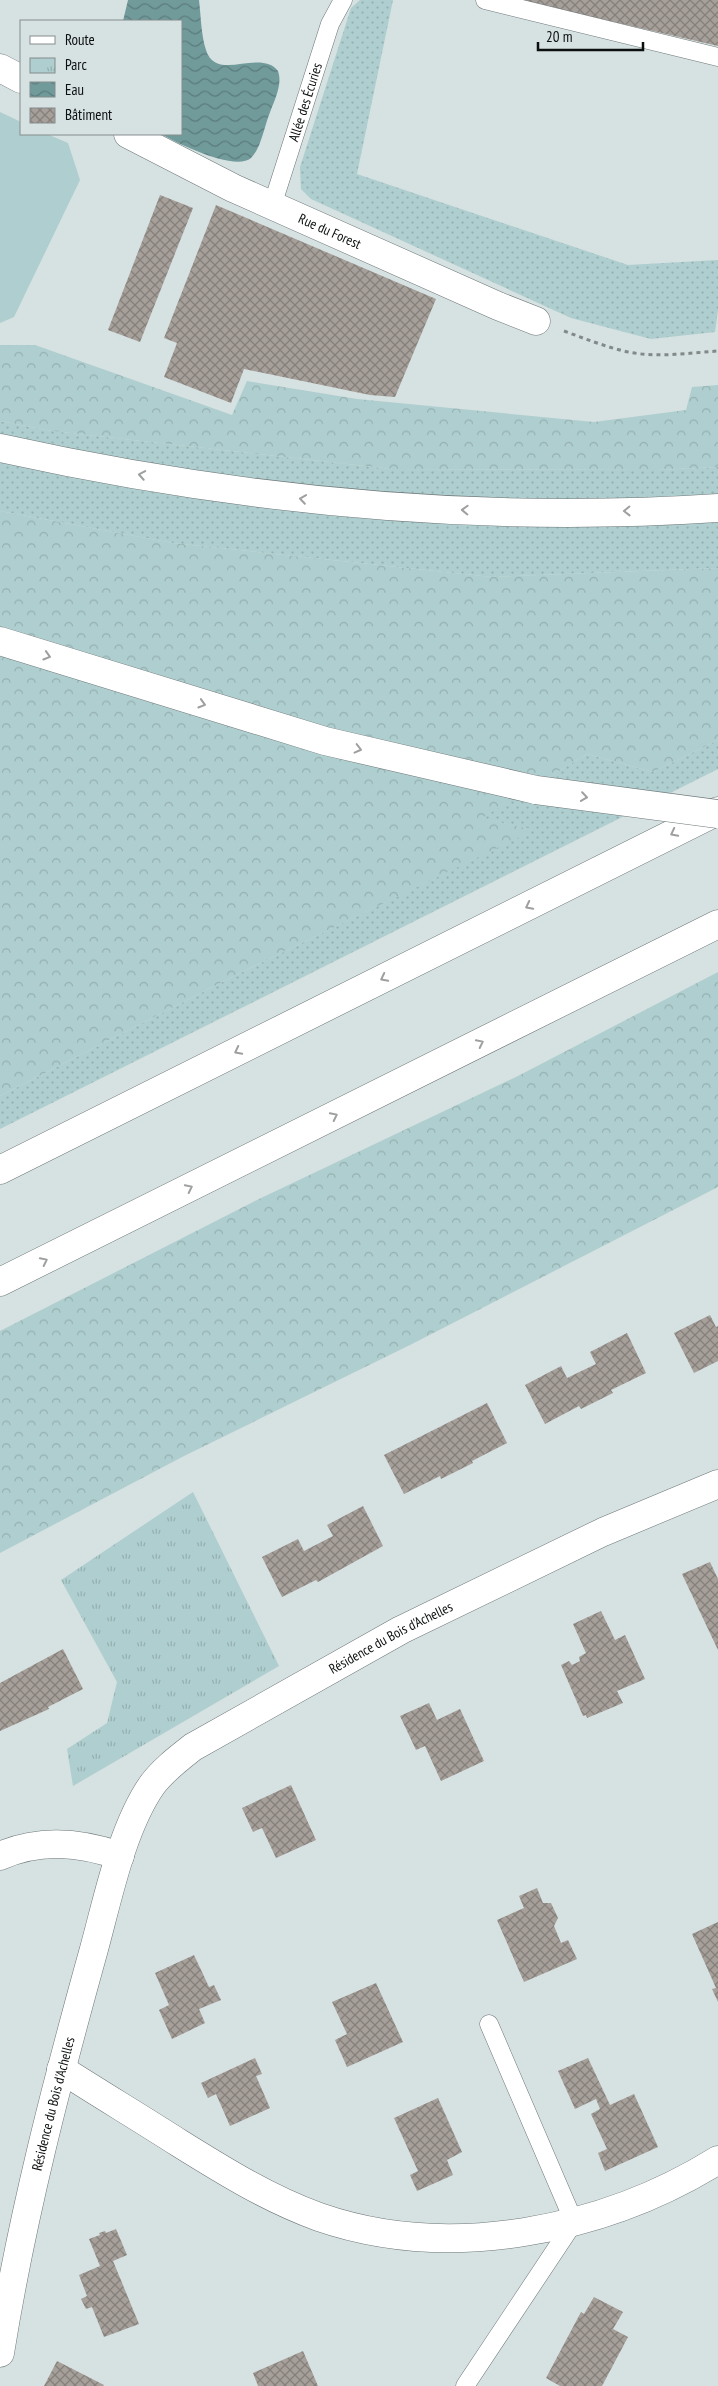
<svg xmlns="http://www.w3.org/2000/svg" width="718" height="2386" viewBox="0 0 718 2386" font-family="'PT Sans Narrow',sans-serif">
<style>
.grass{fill:url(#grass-dots)}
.forest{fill:url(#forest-crowns)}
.park{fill:url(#park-tufts)}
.garden{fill:#afcecf}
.water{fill:url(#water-waves)}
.building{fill:url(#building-cross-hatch)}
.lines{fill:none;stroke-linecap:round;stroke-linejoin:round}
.service-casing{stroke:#6e7778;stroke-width:19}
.minor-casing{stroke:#6e7778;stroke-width:29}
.motorway-casing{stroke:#6e7778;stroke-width:29}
.path{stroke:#828989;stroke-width:3;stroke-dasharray:4 4;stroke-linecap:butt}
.service{stroke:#fff;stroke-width:18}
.minor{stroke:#fff;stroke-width:28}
.motorway{stroke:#fff;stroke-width:28}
.motorway-bridge-casing{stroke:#6e7778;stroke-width:29;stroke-linecap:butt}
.motorway-bridge{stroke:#fff;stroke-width:28}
.oneway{stroke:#9e9f9f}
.labels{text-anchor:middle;stroke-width:4;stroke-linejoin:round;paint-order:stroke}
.street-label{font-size:14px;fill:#0c0f0f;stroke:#d6e1e1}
</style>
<defs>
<pattern id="grass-dots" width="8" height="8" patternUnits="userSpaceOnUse" patternTransform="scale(1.25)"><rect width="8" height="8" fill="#afcecf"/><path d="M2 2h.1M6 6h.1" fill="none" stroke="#95b0b1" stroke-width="1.8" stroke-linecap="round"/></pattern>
<pattern id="forest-crowns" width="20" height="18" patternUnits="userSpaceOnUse" patternTransform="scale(1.25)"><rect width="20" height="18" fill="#afcecf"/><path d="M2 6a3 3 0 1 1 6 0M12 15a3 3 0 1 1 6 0" fill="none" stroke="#95b0b1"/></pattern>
<pattern id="park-tufts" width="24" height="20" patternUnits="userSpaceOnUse" patternTransform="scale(1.25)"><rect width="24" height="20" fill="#afcecf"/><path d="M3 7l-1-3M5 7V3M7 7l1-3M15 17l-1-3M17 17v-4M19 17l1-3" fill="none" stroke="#95b0b1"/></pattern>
<pattern id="water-waves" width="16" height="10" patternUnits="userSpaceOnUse" patternTransform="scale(1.25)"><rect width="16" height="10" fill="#719a9b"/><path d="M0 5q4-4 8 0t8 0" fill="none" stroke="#5b7c7d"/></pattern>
<pattern id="building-cross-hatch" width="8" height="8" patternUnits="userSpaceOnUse" patternTransform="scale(1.25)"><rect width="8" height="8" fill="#a69f9a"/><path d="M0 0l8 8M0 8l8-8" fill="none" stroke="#86807c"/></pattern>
</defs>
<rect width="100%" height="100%" fill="#d6e1e1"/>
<g class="grass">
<path d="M360,0H393L357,174L628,265L718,260V310L715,332L651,339L571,318L311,199L301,189L300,167L351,8Z"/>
<path d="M0,421L52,431L392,469L657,470L718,467V568L492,577L173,543L0,511Z"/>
<path d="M718,740V769L0,1129V1096L232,977L533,830L481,818L587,754L653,772Z"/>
</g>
<g class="forest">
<path d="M0,345H35L232,415L247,381L357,399L594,422L686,410L692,387L718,385V467L657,470L392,469L52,431L0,421Z"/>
<path d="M0,511L173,543L492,577L718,568V740L653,772L587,754L482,818L534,830L232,977L0,1096Z"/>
<path d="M718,972V1187L410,1345L184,1456L0,1553V1331L259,1199L518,1076Z"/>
</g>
<path class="park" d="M193,1492L279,1666L73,1786L67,1749L107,1723L117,1682L61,1580Z"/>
<path class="garden" d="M0,112L21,122V134H47L68,143L80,180L14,317L0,323Z"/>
<path class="water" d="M128,0H199C201,16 201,35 206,50C216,83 260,48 278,71C283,85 274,101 269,115C264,128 261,148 251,158C235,172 177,143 161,134H181V21H123Z"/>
<g class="building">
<path d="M718,0V46L523,1V0Z"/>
<path d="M160,195L193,208L140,342L108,330Z"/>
<path d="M216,205L436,299L395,397L370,395L244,369L231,403L164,377L177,343L164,338Z"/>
<path d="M710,1315L716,1327L718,1326V1361L694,1373L674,1333Z"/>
<path d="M627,1333L646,1373L611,1390L613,1393L581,1409L579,1406L545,1424L525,1385L561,1366L567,1378L596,1364L590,1352Z"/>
<path d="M487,1403L507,1443L472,1461L473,1463L441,1479L440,1476L404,1494L384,1455Z"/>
<path d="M363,1506L383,1546L318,1582L316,1580L282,1597L262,1557L298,1539L304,1551L333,1536L327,1525Z"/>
<path d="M710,1562L718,1579V1650L682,1574Z"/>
<path d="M601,1611L615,1640L625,1635L645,1679L617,1691L623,1703L587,1718L586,1715L583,1716L561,1665L569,1661L572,1665L580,1661L579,1657L586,1653L573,1624Z"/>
<path d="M63,1649L83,1689L48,1707L49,1709L0,1731V1683Z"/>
<path d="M429,1703L437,1720L460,1709L484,1761L441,1781L425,1746L416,1750L400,1716Z"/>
<path d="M291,1785L316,1840L276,1858L262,1828L253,1832L242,1808Z"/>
<path d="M537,1888L543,1903H551L558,1918L554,1926L561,1943L568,1940L577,1959L524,1982L497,1920L524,1908L519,1896Z"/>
<path d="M718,1922V2002L712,1989L716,1988L692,1934Z"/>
<path d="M194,1955L209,1987L214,1985L221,2000L199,2009L205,2023L172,2039L159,2010L169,2005L155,1973Z"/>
<path d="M376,1983L403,2042L347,2067L335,2040L347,2034L332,2002Z"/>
<path d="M255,2058L262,2074L256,2076L270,2108L230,2126L216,2094L208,2098L201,2083Z"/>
<path d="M588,2058L610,2105L634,2094L658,2147L605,2171L598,2153L607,2149L591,2114L600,2109L596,2099L575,2109L558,2071Z"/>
<path d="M438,2098L462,2152L447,2160L453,2175L417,2191L410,2175L418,2171L394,2118Z"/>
<path d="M116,2229L127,2255L113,2261L139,2324L104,2337L92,2307L86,2309L81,2299L87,2296L79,2275L100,2266L89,2239L100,2235L99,2233L105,2231L106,2233Z"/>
<path d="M594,2297L623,2312L613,2329L628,2337L602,2386H560L546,2378L581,2312L584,2314Z"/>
<path d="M303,2351L318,2386H258L253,2373Z"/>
<path d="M57,2361L104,2385L103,2386H44Z"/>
</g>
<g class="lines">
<defs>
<g id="service">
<path d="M485,0L718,57"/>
<path id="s1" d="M272,206L330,24L343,0"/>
<path d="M465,2386L574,2222L489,2024"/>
</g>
<g id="minor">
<path d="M0,68L21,79"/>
<path id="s2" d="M128,134L233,188L498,306L536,321"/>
<path d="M0,1856C40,1838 80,1842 120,1856"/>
<path d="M61,2069C100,2094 140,2118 179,2143C224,2171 269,2199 319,2217C449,2262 604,2231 718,2160"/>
<path id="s3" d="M0,2353C22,2216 57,2082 94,1949C108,1898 122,1828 152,1785C163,1770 179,1758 193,1747L401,1630L603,1532L718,1484"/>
</g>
<g id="motorway">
<path d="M0,448C235,500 477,524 718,508"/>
<path d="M0,641L325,741L536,790"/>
<path d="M0,1170L718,811"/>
<path d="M0,1282L718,924"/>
</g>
</defs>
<use href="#service" class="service-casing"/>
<use href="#minor" class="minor-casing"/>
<use href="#motorway" class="motorway-casing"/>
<path class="path" d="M564,331C583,338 601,345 620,350C652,359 686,353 718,351"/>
<use href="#service" class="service"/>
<use href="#minor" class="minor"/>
<use href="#motorway" class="motorway"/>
<defs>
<path id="motorway-bridge" d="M536,790L718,814"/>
</defs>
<use href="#motorway-bridge" class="motorway-bridge-casing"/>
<use href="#motorway-bridge" class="motorway-bridge"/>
</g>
<defs><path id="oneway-chevron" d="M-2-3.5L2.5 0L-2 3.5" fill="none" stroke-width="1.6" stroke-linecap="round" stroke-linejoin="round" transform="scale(1.25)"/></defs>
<g class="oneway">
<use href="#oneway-chevron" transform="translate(142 475) rotate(-170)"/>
<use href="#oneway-chevron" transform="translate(303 499) rotate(-172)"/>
<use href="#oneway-chevron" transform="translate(465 510) rotate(-178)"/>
<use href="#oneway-chevron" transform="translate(627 511) rotate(179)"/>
<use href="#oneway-chevron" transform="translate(47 656) rotate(17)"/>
<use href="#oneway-chevron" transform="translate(202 704) rotate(17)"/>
<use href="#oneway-chevron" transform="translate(358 749) rotate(14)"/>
<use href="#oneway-chevron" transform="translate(584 797) rotate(8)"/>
<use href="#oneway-chevron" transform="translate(674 833) rotate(153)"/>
<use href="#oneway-chevron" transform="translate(529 906) rotate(153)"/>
<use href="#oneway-chevron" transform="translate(384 978) rotate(153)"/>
<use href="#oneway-chevron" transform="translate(480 1043) rotate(-26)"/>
<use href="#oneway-chevron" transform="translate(238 1051) rotate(153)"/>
<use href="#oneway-chevron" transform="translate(334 1116) rotate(-26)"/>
<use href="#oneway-chevron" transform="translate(189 1188) rotate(-26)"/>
<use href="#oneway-chevron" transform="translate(44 1261) rotate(-26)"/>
</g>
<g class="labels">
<g class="street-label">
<text dy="5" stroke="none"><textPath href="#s1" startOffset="109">Allée des Écuries</textPath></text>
<text dy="5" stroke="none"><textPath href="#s2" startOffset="224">Rue du Forest</textPath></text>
<text dy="5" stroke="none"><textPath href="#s3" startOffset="872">Résidence du Bois d'Achelles</textPath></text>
<text dy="5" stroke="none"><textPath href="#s3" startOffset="255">Résidence du Bois d'Achelles</textPath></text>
</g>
</g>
<rect x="20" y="20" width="162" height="115" fill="#d6e1e1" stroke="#858d8d"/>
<rect x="30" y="36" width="25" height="8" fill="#ffffff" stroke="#858d8d"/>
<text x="65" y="45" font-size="15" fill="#0c0f0f">Route</text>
<rect x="30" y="58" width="25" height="15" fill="url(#park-tufts)" stroke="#858d8d"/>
<text x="65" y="70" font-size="15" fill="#0c0f0f">Parc</text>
<rect x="30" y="82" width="25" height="15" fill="url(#water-waves)" stroke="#858d8d"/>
<text x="65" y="95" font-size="15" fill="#0c0f0f">Eau</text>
<rect x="30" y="108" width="25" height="15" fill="url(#building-cross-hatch)" stroke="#858d8d"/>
<text x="65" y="120" font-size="15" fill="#0c0f0f">Bâtiment</text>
<path d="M538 42v8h105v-8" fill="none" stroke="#0c0f0f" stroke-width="2.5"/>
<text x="546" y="42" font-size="15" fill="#0c0f0f" stroke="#d6e1e1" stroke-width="4" paint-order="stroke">20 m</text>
</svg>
